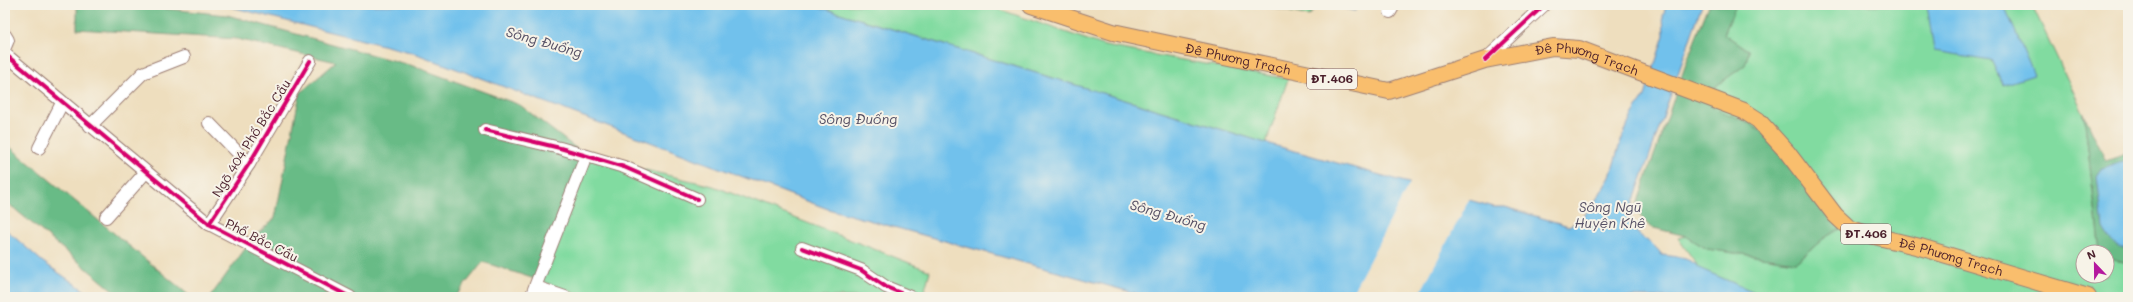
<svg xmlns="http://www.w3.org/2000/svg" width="2133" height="302" viewBox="0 0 2133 302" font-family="Mali,sans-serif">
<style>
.green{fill:#81dba0;stroke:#667d66}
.forest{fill:#68bb86;stroke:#596d58}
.water{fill:#71c1ec;stroke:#5e708c}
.pier{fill:#eedebe}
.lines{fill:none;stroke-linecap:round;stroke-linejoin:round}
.minor-casing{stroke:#9c7e74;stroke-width:14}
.major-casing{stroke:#9c7e74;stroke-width:18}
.minor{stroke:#fff;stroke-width:12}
.major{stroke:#f9be6d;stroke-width:16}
.cycleway-casing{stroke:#f7f3e8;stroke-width:6}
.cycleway{stroke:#d6006c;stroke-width:4}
.labels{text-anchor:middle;stroke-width:4;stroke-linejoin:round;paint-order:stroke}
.shield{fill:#f7f3e8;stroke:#7e5f64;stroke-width:1}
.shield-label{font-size:12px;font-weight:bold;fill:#4a1f2b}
.street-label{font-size:13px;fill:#4a1f2b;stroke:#f7f3e8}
.water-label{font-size:14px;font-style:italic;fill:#565065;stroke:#f7f3e8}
</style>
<rect width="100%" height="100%" fill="#f7f3e8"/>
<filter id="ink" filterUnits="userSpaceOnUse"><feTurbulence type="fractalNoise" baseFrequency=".025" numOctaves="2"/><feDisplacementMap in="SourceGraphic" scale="8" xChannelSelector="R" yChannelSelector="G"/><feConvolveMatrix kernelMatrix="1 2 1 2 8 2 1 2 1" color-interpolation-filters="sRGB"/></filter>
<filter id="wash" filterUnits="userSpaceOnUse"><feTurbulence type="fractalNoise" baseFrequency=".012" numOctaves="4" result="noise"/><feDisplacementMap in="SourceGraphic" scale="16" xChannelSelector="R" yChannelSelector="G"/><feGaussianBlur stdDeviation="0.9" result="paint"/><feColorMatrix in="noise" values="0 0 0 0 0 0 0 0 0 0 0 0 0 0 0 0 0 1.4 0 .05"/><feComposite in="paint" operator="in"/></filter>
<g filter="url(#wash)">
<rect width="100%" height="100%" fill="#eedebe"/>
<g class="green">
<path d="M813,5H987L1105,46L1288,79L1266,143Z"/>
<path d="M1260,5H1318L1309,16Z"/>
<path d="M1736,5H2032L2084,114L2100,252H2083V276H2107V257L2127,263L2128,297H1766L1700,269L1678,238L1686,236L1707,249L1796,262L1823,239L1845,225L1712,107L1716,86L1745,65L1749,51L1724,34Z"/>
<path d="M586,156L713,186L930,271L923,297H586L538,280Z"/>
</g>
<g class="forest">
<path d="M77,5H130L227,15L413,66L520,105L586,156L538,280L483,262L455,297H210L253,238L275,218L300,93L336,62L237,39L77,29Z"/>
<path d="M1709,5H1736L1724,34L1749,51L1745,65L1716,86L1712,107L1749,123L1762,132L1845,225L1823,239L1796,262L1707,249L1686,236L1650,227L1635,210L1688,58Z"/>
<path d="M2084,114L2106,161L2128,153V277L2127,263L2107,257V252H2100Z"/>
<path d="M5,143L191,297H121L5,201Z"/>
</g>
<g class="water">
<path d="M223,5H813L1266,143L1494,207H1505L1569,226L1579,220L1591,208L1610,177L1620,143L1632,115L1645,96L1664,35L1663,16L1666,5H1702L1631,209C1627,238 1649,235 1662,255C1678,257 1689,257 1701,269L1766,297H1149L828,209L414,53Z"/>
<path d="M1328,5H1356L1355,11Z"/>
<path d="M1927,5H2004L2034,75L2003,85L1991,60L1934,51Z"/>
<path d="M2126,160L2128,161V248C2117,250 2108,237 2103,228L2097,176L2101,170Z"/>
<path d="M5,229L43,262L94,297H5Z"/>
</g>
<path class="pier" d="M1411,181L1470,198L1418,297H1350Z"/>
</g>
<g filter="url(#ink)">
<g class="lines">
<defs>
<g id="minor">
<path d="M1390,12L1394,5"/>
<path d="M5,35L8,40L5,47"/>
<path d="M5,54L209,224L350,297"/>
<path d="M1485,60L1544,5"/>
<path d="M209,123L249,164"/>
<path d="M90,126L143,73L184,57"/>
<path d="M485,130L560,148L624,167L697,199"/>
<path d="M39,148L62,103"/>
<path d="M106,217L145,173"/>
<path d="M209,224L249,164L310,61"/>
<path d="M802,248L861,270L886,287L910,297"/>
<path d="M536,287L565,297"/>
<path d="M531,297L586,156"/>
</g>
<g id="major">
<path id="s1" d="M1031,5L1113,32L1389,91L1485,60L1553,47L1579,49L1744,111L1758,120L1787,152L1835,215L1849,228L1870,235L1920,247L2088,297"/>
</g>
</defs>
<use href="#minor" class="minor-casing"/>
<use href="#major" class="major-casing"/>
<use href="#minor" class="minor"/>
<use href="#major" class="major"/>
<defs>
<g id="cycleway">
<path d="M5,54L209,224L350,297"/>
<path d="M1485,60L1544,5"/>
<path d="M485,130L560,148L624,167L697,199"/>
<path d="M209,224L249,164L310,61"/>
<path d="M802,248L861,270L886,287L910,297"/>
</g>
</defs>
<use href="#cycleway" class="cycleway-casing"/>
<use href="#cycleway" class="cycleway"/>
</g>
</g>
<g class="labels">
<g class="shield">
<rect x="1307" y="69" width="50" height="20" rx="3"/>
<rect x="1841" y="224" width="50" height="20" rx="3"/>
</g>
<g class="shield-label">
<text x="1332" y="83">ĐT.406</text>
<text x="1866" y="238">ĐT.406</text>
</g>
<g class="street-label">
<text dy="5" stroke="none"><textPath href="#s1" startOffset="214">Đê Phương Trạch</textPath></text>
<text dy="5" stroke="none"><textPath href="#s1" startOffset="574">Đê Phương Trạch</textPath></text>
<text transform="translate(251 138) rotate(-58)" y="5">Ngõ 404 Phố Bắc Cầu</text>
<text transform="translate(262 240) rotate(27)" y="5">Phố Bắc Cầu</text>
<text dy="5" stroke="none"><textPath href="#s1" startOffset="1005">Đê Phương Trạch</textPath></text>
</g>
<g class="water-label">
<text transform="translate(544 42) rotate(16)" y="5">Sông Đuống</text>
<text x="858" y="124">Sông Đuống</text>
<text x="1610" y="212">Sông Ngũ<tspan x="1610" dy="16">Huyện Khê</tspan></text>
<text transform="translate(1168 215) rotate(16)" y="5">Sông Đuống</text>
</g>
</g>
<rect width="2133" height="302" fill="none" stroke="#f7f3e8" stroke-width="20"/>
<g transform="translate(2095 264) rotate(338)"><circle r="19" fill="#f7f3e8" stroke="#b29e9c"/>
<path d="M0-3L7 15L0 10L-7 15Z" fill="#b5179e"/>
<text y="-6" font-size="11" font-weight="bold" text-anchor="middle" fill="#4a1f2b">N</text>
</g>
</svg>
